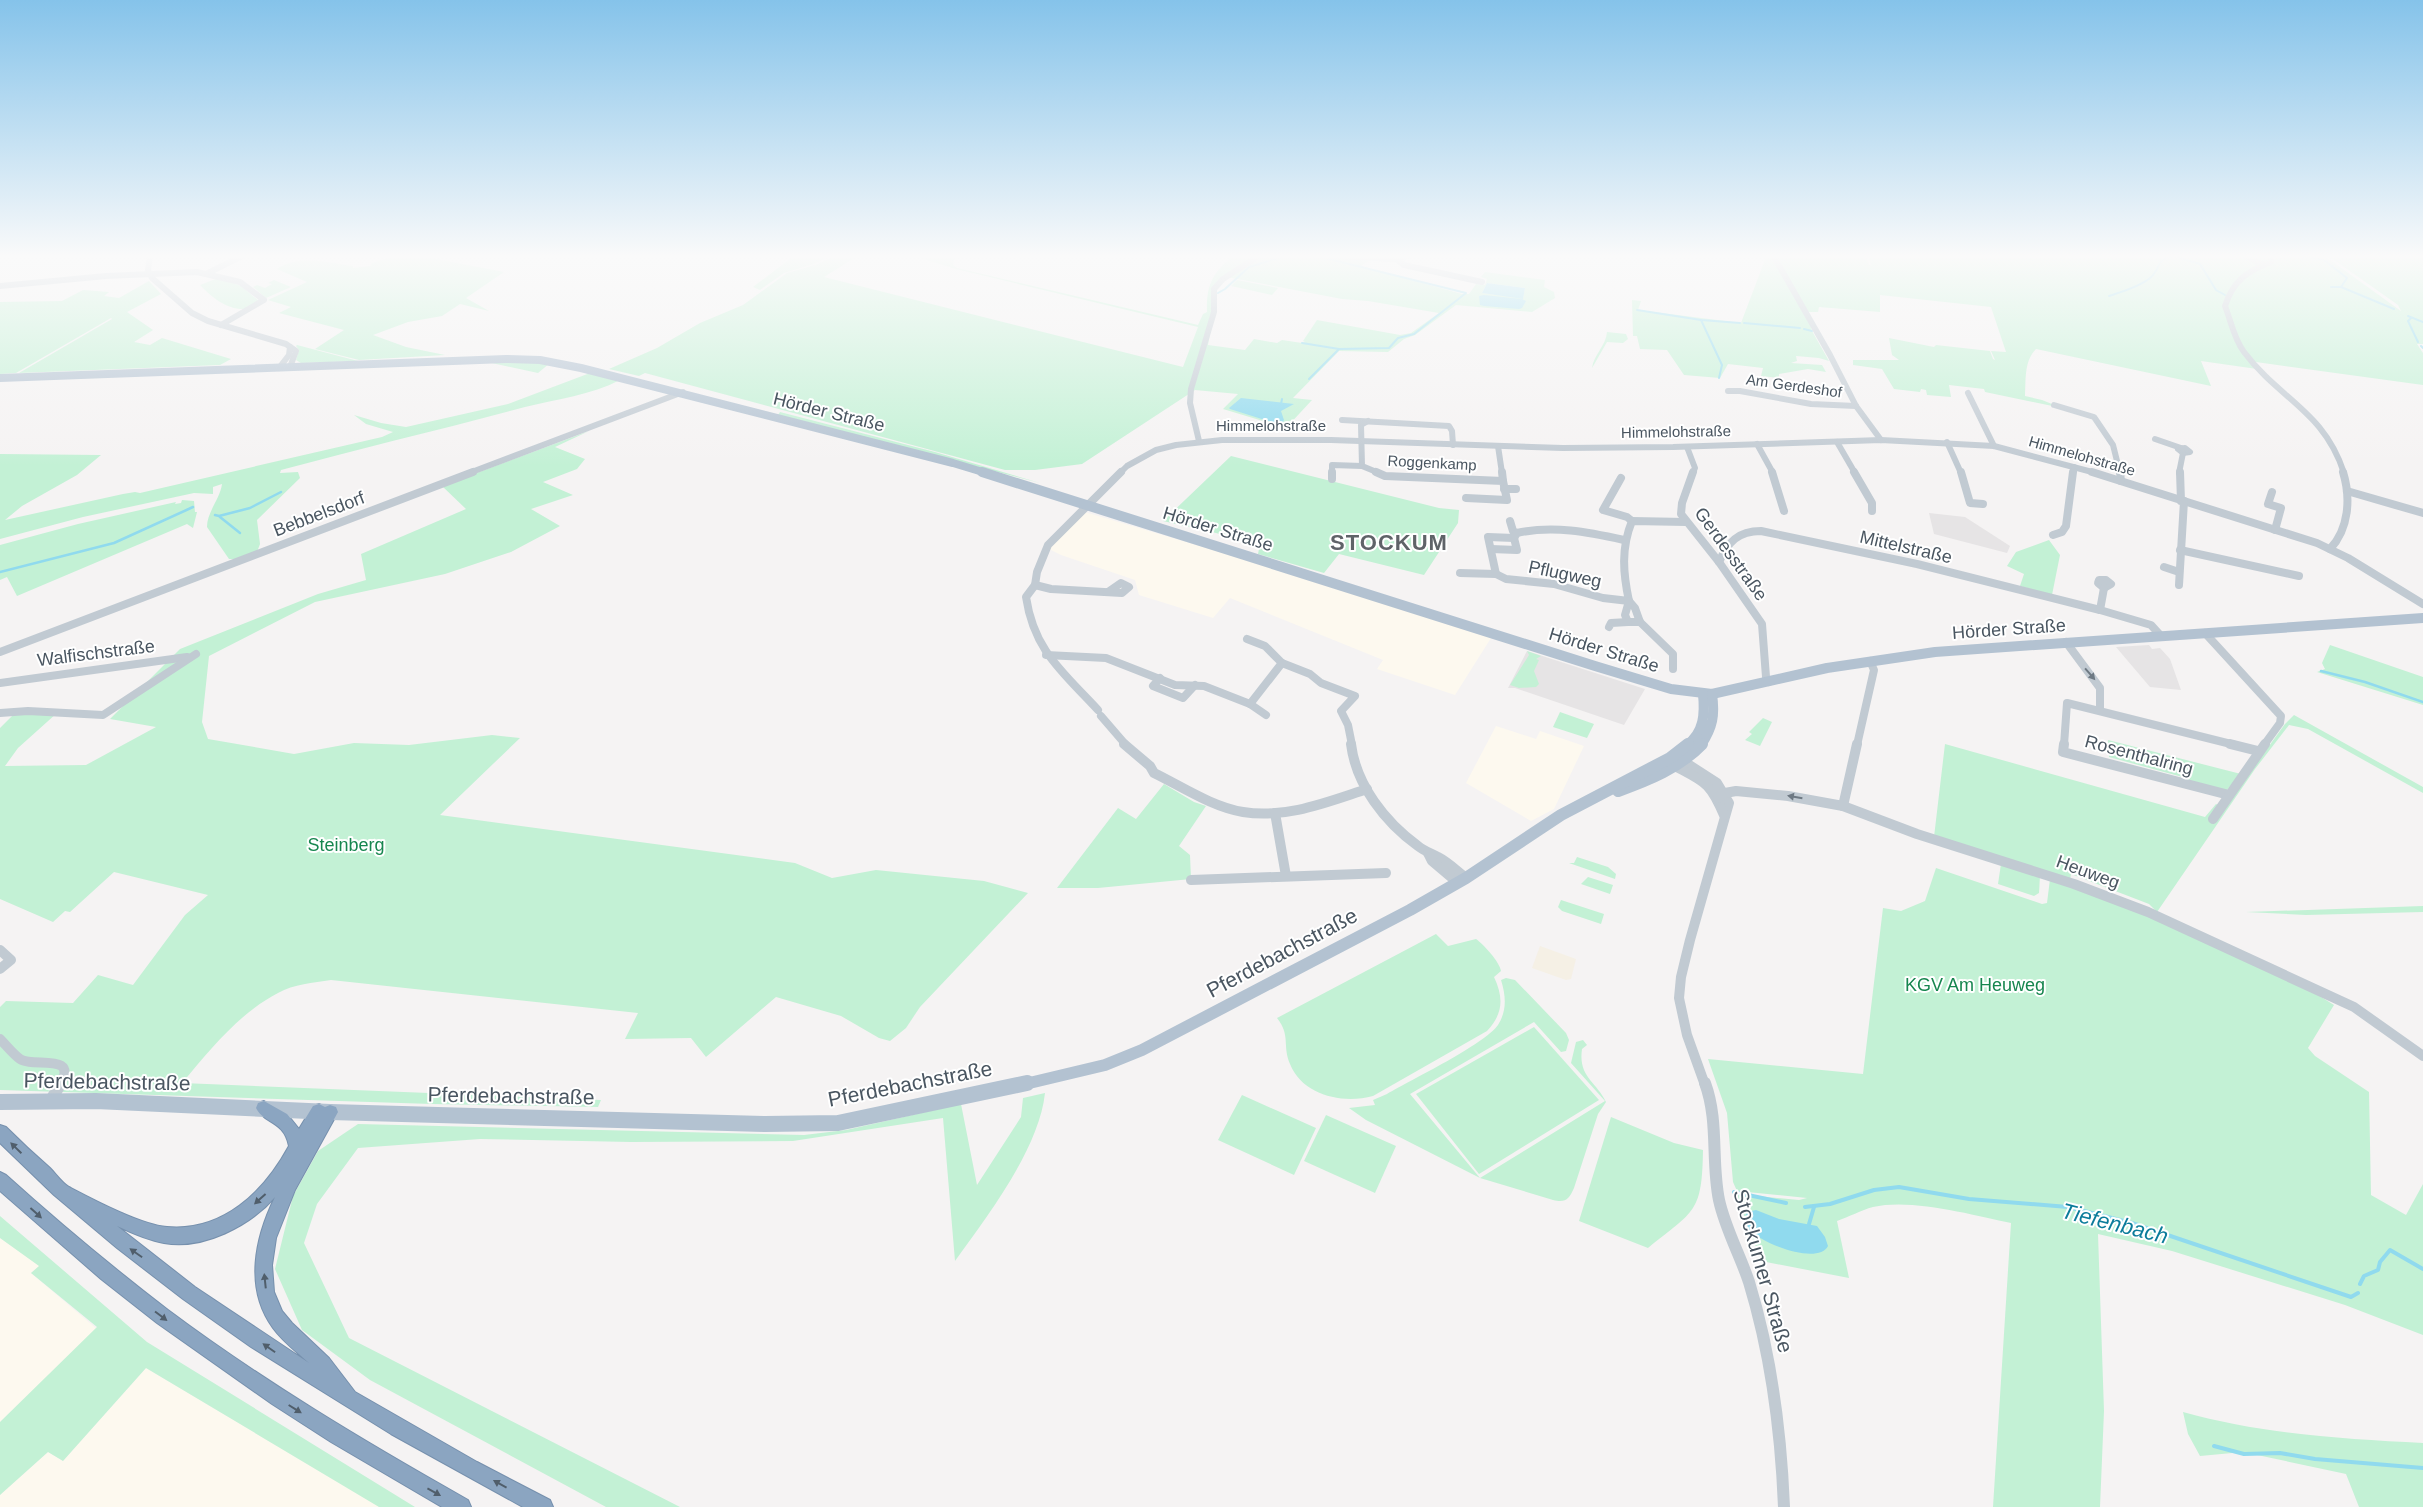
<svg xmlns="http://www.w3.org/2000/svg" width="2423" height="1507" viewBox="0 0 2423 1507" font-family="Arial,sans-serif">
<style>
.commercial{fill:#fdf9ef}
.education{fill:#e6e4e5}
.green{fill:#c3f1d5;fill-rule:evenodd}
.sand{fill:#f5f0e5}
.water{fill:#90daee}
.lines{fill:none;stroke-linecap:round;stroke-linejoin:round}
.stream-far2{stroke:#90daee;stroke-width:2}
.stream-far1{stroke:#90daee;stroke-width:2.5}
.stream{stroke:#90daee;stroke-width:4}
.highway-casing{stroke:#7690ad;stroke-width:2}
.minor-far3{stroke:#c1cad2;stroke-width:6}
.minor-far2{stroke:#c1cad2;stroke-width:8}
.minor-far1{stroke:#c1cad2;stroke-width:10}
.minor{stroke:#c1cad2;stroke-width:12}
.major-far3{stroke:#b3c2d1;stroke-width:8}
.major-far2{stroke:#b3c2d1;stroke-width:10}
.major-far1{stroke:#b3c2d1;stroke-width:12}
.major{stroke:#b3c2d1;stroke-width:16}
.highway{fill:#8ba5c1;fill-rule:evenodd}
.oneway{fill:#6e7983}
.oneway2{fill:#505e6b}
.labels{text-anchor:middle;stroke-width:4;stroke-linejoin:round;paint-order:stroke}
.far-street-label{font-size:15px;fill:#4a5661;stroke:#fff}
.street-label{font-size:18px;fill:#4a5661;stroke:#fff}
.park-label{font-size:18px;fill:#17864f;stroke:#fff}
.near-street-label{font-size:21px;fill:#4a5661;stroke:#fff}
.district-label{font-size:22px;font-weight:bold;letter-spacing:1px;fill:#5f6368;stroke:#fff}
.near-water-label{font-size:22px;font-style:italic;fill:#0c7c9b;stroke:#fff}
</style>
<rect width="100%" height="100%" fill="#f5f3f3"/>
<g class="commercial">
<path d="M1078,510L1267,566L1491,638L1455,695L1377,669L1383,660L1230,598L1213,618L1139,595L1135,580L1061,555L1043,546Z"/>
<path d="M1496,726L1536,739L1540,731L1584,746L1554,809L1531,821L1466,783Z"/>
<path d="M0,1238L40,1266L31,1273L97,1329L0,1422Z"/>
<path d="M146,1368L380,1507H0V1495L48,1452L63,1461Z"/>
</g>
<g class="education">
<path d="M1929,513L1965,517L2010,546L2007,553L1934,534Z"/>
<path d="M2149,645L2152,649L2160,648L2170,659L2181,690L2150,687L2116,647Z"/>
<path d="M1527,651L1620,681L1645,689L1624,725L1515,688H1508Z"/>
</g>
<g class="green">
<path d="M396,255H416L504,272L466,298L489,311L460,304L442,316L408,322L373,335L406,347L445,355L359,360L315,349L344,330L279,313L291,307L268,300L307,282L277,269C299,254 328,263 353,266V268L370,266L372,263Z"/>
<path d="M795,255H832L814,264L784,273L760,290L753,287Z"/>
<path d="M836,255H859L824,277L1183,367L1198,327L956,269L911,255H963L954,260L953,265L957,268L1198,325L1203,314L1207,312C1206,285 1213,271 1235,255H1409L1404,257H1374L1361,266L1462,294H1469L1476,284L1485,285L1487,279L1481,277L1485,272L1545,280L1544,287L1554,292L1555,298L1532,312L1456,305L1415,335L1404,339L1388,352L1339,351L1293,398L1312,400L1286,428L1223,409L1238,394L1195,390L1082,464L1035,470H1005L645,373L639,376L609,369L657,348L700,323L743,305L787,273L818,264ZM1227,277L1342,299L1368,301L1439,313L1411,333L1400,335L1317,320L1303,341L1305,342L1302,343L1282,340L1277,343L1254,339L1245,350L1208,345C1212,325 1213,305 1216,284ZM1487,283L1525,288L1523,298L1482,293Z"/>
<path d="M1760,255H1866L1869,265H1871L1868,255H2333L2326,257L2401,311L2398,305L2330,257L2423,255V267H2421L2423,268V344H2417L2423,353V385L2256,362L2257,369L2201,361L2211,386L2036,349C2024,361 2026,379 2025,396L2042,400L2062,408L1985,392L1984,389L1949,385L1951,397L1927,395L1926,390L1921,389L1920,392L1894,389L1882,369L1853,365V360H1899L1892,355L1889,338L1934,347L1936,345L1990,351L1993,359L1995,360L1991,351L2006,352L1991,307L1880,295V312L1819,307L1818,312H1807L1812,331L1829,361L1819,358L1796,356L1797,361L1791,363L1822,365L1826,372L1808,369L1779,374V378L1761,376L1763,368L1728,364L1720,378L1684,375L1667,350L1640,349L1637,336H1633L1632,300L1641,301L1638,310L1741,323L1766,257Z"/>
<path d="M218,278L241,286L259,301C255,303 249,309 245,309C228,310 212,298 200,285Z"/>
<path d="M274,280L291,287L266,298L253,287L257,285L265,288L272,284L268,283Z"/>
<path d="M1237,280L1278,288L1272,295L1231,286Z"/>
<path d="M149,281L161,294L127,312L153,330L134,342L150,345L162,338L231,359L220,365L19,373L112,319L111,318L16,373L0,374V302L62,301L83,290L109,292L104,296L119,298Z"/>
<path d="M1607,332L1626,334L1628,339L1623,343L1607,342L1592,368C1594,354 1606,346 1607,332Z"/>
<path d="M296,346L297,345L358,361L301,363L296,360L299,350Z"/>
<path d="M487,362L550,363L538,373Z"/>
<path d="M590,373L620,380C591,395 557,399 525,407C444,429 362,448 281,470L280,473L298,472L300,478L257,520L260,544L257,552L235,559H229L207,527C207,512 220,499 222,484L213,487V494L194,493L83,517L0,539V454L101,455L77,475L22,506L5,520L123,494L135,492L140,493L382,437L393,432L366,424L354,415L381,423L406,427L508,404Z"/>
<path d="M780,412L935,452L1040,483L778,415Z"/>
<path d="M589,431L555,447L585,459L577,469L543,482L573,495L531,509L560,526L511,552L445,574L315,602L209,656L202,722L208,739L294,754L354,743L409,745L492,735L520,738L440,815L795,863L832,878L876,870L984,881L1028,893L920,1007L906,1028L890,1041L879,1038L841,1016L776,997L706,1057L691,1038L625,1039L638,1013L331,980C313,983 294,984 278,993C238,1014 211,1049 182,1083L601,1100L598,1107L432,1104L0,1090V1007L6,1001L73,1003L98,975L133,985L185,915L208,895L114,872L70,912L65,911L53,922L0,899V728L15,713H57L18,748L5,766L86,765L156,727L110,719L180,649L318,594L366,580L361,554L466,509L442,486Z"/>
<path d="M1231,456L1439,508L1459,510L1458,523L1424,575L1339,554L1324,573L1258,554L1259,549L1257,545L1216,533L1163,521Z"/>
<path d="M182,500L194,501L195,512H197L193,528L187,524L17,596L7,577L0,580V545L78,524L176,502L175,504L181,503Z"/>
<path d="M2049,540L2060,555L2052,595L2020,586L2024,574L2007,566L2016,552Z"/>
<path d="M2330,645L2423,677V705L2317,672L2325,669L2322,663Z"/>
<path d="M1527,651L1541,656L1536,659L1539,660L1534,671L1539,684L1536,687L1519,688L1510,685L1529,655Z"/>
<path d="M1560,712L1594,724L1587,738L1553,727Z"/>
<path d="M2294,715L2423,787V793L2308,729L2289,725L2255,769L2157,912L2149,904L2071,874L2070,880L1934,837L1945,744L2205,817L2216,804L2224,808L2285,724Z"/>
<path d="M1763,718L1772,722L1760,746L1745,740L1752,734L1749,732Z"/>
<path d="M2108,740L2241,774L2225,792L2187,783L2186,778L2109,757Z"/>
<path d="M1164,784L1194,802L1206,806L1179,846L1190,855L1191,879L1098,888H1057L1118,808L1136,819Z"/>
<path d="M1577,857L1608,867L1616,874L1615,879L1569,863H1574Z"/>
<path d="M2001,864L2040,876L2039,893L2034,896L1998,884Z"/>
<path d="M1936,868L2042,904L2047,903L2050,879L2143,914L2318,995L2334,1005L2308,1048L2315,1056L2369,1092L2371,1195L2406,1215L2423,1184V1335L2345,1305L2172,1251L2098,1234L2104,1411L2100,1507H1993L2011,1223C1973,1215 1911,1198 1873,1207C1861,1210 1849,1217 1837,1221L1849,1278L1761,1261L1736,1194L1799,1200L1807,1198L1737,1191L1733,1182L1727,1113L1708,1059L1863,1074L1883,908L1901,911L1925,901Z"/>
<path d="M1588,877L1613,885L1610,894L1581,884Z"/>
<path d="M1561,900L1604,914L1601,924L1562,911L1558,907Z"/>
<path d="M2423,906V912L2306,915L2246,912Z"/>
<path d="M1436,934L1448,946L1476,939C1483,944 1500,962 1501,971L1494,977C1504,998 1503,1014 1487,1031L1373,1096C1343,1104 1303,1096 1290,1064C1282,1045 1291,1036 1277,1018Z"/>
<path d="M1506,978L1515,980L1566,1033L1569,1040L1566,1051L1561,1052L1534,1022L1410,1094L1480,1178L1605,1101L1571,1063L1576,1042L1583,1040L1587,1045L1582,1049C1578,1077 1596,1081 1606,1102L1598,1114L1574,1188C1569,1199 1566,1203 1553,1200L1480,1178L1366,1120L1349,1108L1375,1105L1373,1100L1387,1094C1411,1080 1485,1044 1498,1025C1507,1011 1506,996 1501,980Z"/>
<path d="M1534,1027L1599,1100L1479,1174L1416,1094Z"/>
<path d="M1045,1093C1039,1149 988,1215 955,1261L943,1118L793,1141L631,1142L480,1139L358,1148L317,1204L304,1243L349,1338L680,1507H606L370,1380L302,1330L275,1269L293,1196L318,1151L358,1124L804,1135L846,1130L961,1104L977,1185L1021,1117L1023,1098Z"/>
<path d="M1242,1095L1316,1128L1294,1175L1218,1140Z"/>
<path d="M1326,1115L1396,1146L1375,1193L1304,1161Z"/>
<path d="M1611,1117L1674,1143L1703,1150C1702,1213 1695,1210 1648,1248L1579,1221Z"/>
<path d="M0,1216L147,1342L415,1507H379L146,1368L63,1461L48,1452L0,1495V1422L97,1327L31,1273L39,1266L0,1238Z"/>
<path d="M2183,1412C2262,1434 2342,1439 2423,1443V1507H2359L2346,1474L2243,1452L2200,1456L2188,1434Z"/>
</g>
<path class="sand" d="M1540,946L1576,959L1571,979L1566,980L1532,968Z"/>
<g class="water">
<path d="M1487,283L1525,288L1523,299L1482,293Z"/>
<path d="M1484,295L1522,299L1526,301L1522,308L1519,309L1484,306L1480,305L1479,296Z"/>
<path d="M1241,398L1294,404L1281,411L1284,420L1281,425L1230,409L1229,408Z"/>
<path d="M1756,1210L1779,1219L1817,1226L1825,1237L1828,1246C1818,1266 1759,1243 1748,1228C1747,1225 1746,1220 1745,1217L1747,1212Z"/>
</g>
<g class="lines">
<g class="stream-far2">
<path d="M2297,255L2324,260L2347,278L2341,287L2394,309"/>
<path d="M2174,256L2200,264L2216,290L2225,295"/>
<path d="M2331,287H2341"/>
<path d="M1218,293L1225,289L1249,267L1275,259"/>
<path d="M2109,296C2121,292 2145,285 2153,275C2163,263 2155,260 2176,255"/>
<path d="M1637,310L1701,320L1740,323"/>
<path d="M2408,316L2423,322"/>
<path d="M2411,318L2408,321L2418,342"/>
<path d="M1701,320L1722,365L1719,378"/>
<path d="M1744,323L1800,328"/>
<path d="M1804,329L1812,331"/>
<path d="M1302,343L1339,349L1389,348L1398,338L1414,334L1466,293L1325,258"/>
<path d="M2421,346L2423,348"/>
<path d="M1309,379L1339,349"/>
<path d="M1281,404L1282,399"/>
</g>
<g class="stream-far1">
<path d="M215,515L219,516L250,508L281,492"/>
<path d="M220,517L240,533"/>
<path d="M0,572L114,543L193,507"/>
<path d="M2321,671L2365,682L2423,702"/>
</g>
<g class="stream">
<path d="M1734,1192L1786,1203"/>
<path d="M1805,1207L1830,1204L1874,1190L1899,1187L1969,1199L2068,1207L2132,1223L2351,1297L2358,1293"/>
<path d="M1809,1224L1814,1207"/>
<path d="M2360,1284L2364,1276L2378,1270L2380,1262L2390,1250L2423,1269"/>
<path d="M2214,1446L2244,1454L2280,1453L2315,1459L2423,1468"/>
</g>
<defs>
<g id="highway">
<path d="M264,1101L287,1114L299,1129L313,1106L319,1104L325,1107L330,1105L336,1107L338,1112L295,1190L276,1238L272,1265L274,1292L282,1311L292,1323L329,1358L355,1392L477,1462L550,1500L553,1507H523L391,1434L251,1347L183,1299L117,1248L54,1195L0,1143V1125L6,1127C20,1141 35,1155 50,1168C56,1174 62,1183 69,1187C92,1199 141,1225 167,1227C223,1232 264,1192 289,1146C284,1120 264,1124 256,1108L258,1103ZM275,1197C255,1238 244,1288 273,1328C283,1342 297,1352 309,1363L195,1287L117,1226C132,1233 148,1240 164,1243C203,1250 250,1226 275,1197Z"/>
<path d="M0,1172L6,1175C58,1222 112,1267 168,1310C263,1381 365,1442 468,1500L471,1507H442L331,1442L272,1404L157,1323L101,1279L0,1191Z"/>
</g>
</defs>
<use href="#highway" class="highway-casing"/>
<g class="minor-far3">
<path d="M150,255L148,270L152,278L192,313L208,321L286,344L296,351L290,367"/>
<path d="M1773,255L1830,355L1856,406L1881,440"/>
<path d="M2244,255L2263,265"/>
<path d="M2271,255V262C2247,271 2233,281 2225,306C2231,321 2234,339 2244,352C2280,400 2324,411 2344,473"/>
<path d="M1258,256L1309,255L1396,259L1411,255"/>
<path d="M1396,259L1404,265L1482,282"/>
<path d="M208,273L244,255"/>
<path d="M0,286L106,276L197,272L240,282L264,300L221,325"/>
<path d="M279,368L289,355L290,347"/>
<path d="M1728,391H1740L1811,404L1856,406"/>
<path d="M1968,393L1994,446"/>
<path d="M2054,405L2094,417L2113,445L2120,473"/>
<path d="M1342,420L1449,426L1452,431L1453,445"/>
<path d="M1368,421L1361,425L1362,466L1379,473"/>
<path d="M2155,439L2181,448"/>
<path d="M1199,441L1190,403L1191,389L1214,312V289L1223,279L1260,255"/>
<path d="M1837,442L1855,473"/>
<path d="M1947,442L1961,473"/>
<path d="M1757,444L1773,473"/>
<path d="M1498,446L1502,473"/>
<path d="M1687,447L1695,468L1693,473"/>
<path d="M2185,448L2190,452L2183,453L2178,449Z"/>
<path d="M469,473L683,392"/>
<path d="M1120,473L1127,466L1156,450L1176,445L1222,440H1331L1563,448L1673,447L1881,440L1994,446L2096,473"/>
<path d="M1332,473V465L1362,466"/>
<path d="M2073,473L2074,467"/>
<path d="M2179,473L2183,453"/>
</g>
<g class="minor-far2">
<path d="M1332,472V479"/>
<path d="M1376,472L1385,476L1503,481L1507,500L1466,498"/>
<path d="M1502,472L1503,481"/>
<path d="M1693,472L1682,503L1681,514L1719,562L1762,624L1766,677L1769,682"/>
<path d="M1772,472L1784,511"/>
<path d="M1854,472L1872,503V511"/>
<path d="M1961,472L1970,503L1983,504"/>
<path d="M2092,472L2317,543L2348,558L2423,604"/>
<path d="M2120,472L2121,481"/>
<path d="M2180,472L2181,501"/>
<path d="M1621,478L1603,510L1627,517L1632,521"/>
<path d="M1504,489H1516"/>
<path d="M2347,491L2423,513"/>
<path d="M2272,492L2268,504L2281,508L2275,530"/>
<path d="M1510,521L1513,531L1517,533"/>
<path d="M2053,535L2062,532L2066,526L2073,472"/>
<path d="M1491,549L1517,550L1514,538"/>
<path d="M2330,549C2349,529 2351,498 2343,472"/>
<path d="M2180,550L2299,576"/>
<path d="M1719,562C1728,542 1738,531 1761,531L1917,564L2100,610L2151,625L2161,636"/>
<path d="M2164,567L2179,572"/>
<path d="M1460,573L1496,574L1506,579L1554,584L1603,598L1629,601C1623,573 1621,548 1632,521L1686,522"/>
<path d="M1496,574L1488,537L1514,538L1517,533C1553,525 1588,532 1624,540"/>
<path d="M2099,580H2106L2111,584L2104,588L2098,583Z"/>
<path d="M1035,585L1051,589L1122,593L1129,587L1121,583L1108,592"/>
<path d="M2179,585L2184,501"/>
<path d="M1629,601L1635,608L1640,622L1673,654V669"/>
<path d="M1629,601L1625,615L1628,622H1640"/>
<path d="M2100,610L2104,588"/>
<path d="M1609,627L1611,623L1628,622"/>
<path d="M2205,633L2281,716L2280,723L2264,745"/>
<path d="M1247,639L1265,646L1282,663L1310,674L1321,683L1355,696L1341,711L1348,725L1352,745"/>
<path d="M2066,642L2100,688V710"/>
<path d="M0,652L473,472"/>
<path d="M1046,655L1106,658L1175,685L1204,686L1250,704L1266,715"/>
<path d="M1160,678L1153,686L1183,698L1195,685"/>
<path d="M0,683L187,657"/>
<path d="M1250,704L1282,663"/>
<path d="M1098,710C1063,672 1034,651 1026,597L1035,585L1037,572L1048,545L1121,472"/>
<path d="M0,713L28,711L103,715L196,654"/>
<path d="M1101,716L1126,745"/>
<path d="M1857,745L1874,670L1870,661"/>
<path d="M2064,745L2067,703L2235,745"/>
</g>
<g class="minor-far1">
<path d="M1124,744L1150,766L1154,773C1181,786 1212,807 1243,812C1286,819 1327,802 1367,789"/>
<path d="M1351,744C1356,785 1385,822 1418,846C1424,851 1431,853 1438,857C1448,862 1457,871 1466,878"/>
<path d="M2064,744L2063,752L2229,795"/>
<path d="M2230,744L2258,751"/>
<path d="M1683,761L1717,783L1729,803L1690,940L1681,977L1679,998L1687,1035L1705,1085"/>
<path d="M1675,766C1705,782 1710,782 1724,815"/>
<path d="M1718,798L1725,793L1736,791L1788,796L1843,806L1917,834L2074,884L2148,912L2354,1007L2423,1056"/>
<path d="M1843,806L1857,744"/>
<path d="M1275,813L1286,876"/>
<path d="M2213,819L2265,744"/>
<path d="M1428,853L1432,861L1458,883"/>
<path d="M1191,880L1386,873"/>
<path d="M0,950L11,960L0,969"/>
<path d="M0,1039C6,1045 13,1054 20,1059C33,1068 79,1052 60,1085"/>
</g>
<g class="minor">
<path d="M1705,1083C1719,1121 1711,1161 1719,1200C1725,1228 1740,1255 1749,1282C1771,1354 1781,1432 1784,1507"/>
<path d="M51,1100L61,1083"/>
</g>
<path class="major-far3" d="M0,378L506,359L540,360L581,368L953,463L986,473"/>
<g class="major-far2">
<path d="M982,472L1595,666L1671,689L1712,694L1827,668L1935,652L2423,618"/>
<path d="M1687,745C1704,732 1705,714 1703,694"/>
<path d="M1701,745C1713,727 1715,715 1712,694"/>
</g>
<g class="major-far1">
<path d="M1618,791C1648,780 1679,768 1702,744"/>
<path d="M1021,1085L1105,1065L1142,1050L1410,910L1466,878L1561,815L1670,758L1688,744"/>
</g>
<path class="major" d="M0,1102L96,1101L330,1112L765,1124L838,1123L1027,1083"/>
<use href="#highway" class="highway"/>
</g>
<defs><path id="oneway-solid" d="M-6-.8H1V-3.2L6.5 0L1 3.2V.8H-6Z" transform="scale(1.25)"/></defs>
<g class="oneway">
<use href="#oneway-solid" transform="translate(2090 674) rotate(49)"/>
<use href="#oneway-solid" transform="translate(1795 797) rotate(-170)"/>
</g>
<g class="oneway2">
<use href="#oneway-solid" transform="translate(16 1148) rotate(-136)"/>
<use href="#oneway-solid" transform="translate(260 1199) rotate(138)"/>
<use href="#oneway-solid" transform="translate(36 1213) rotate(42)"/>
<use href="#oneway-solid" transform="translate(136 1253) rotate(-145)"/>
<use href="#oneway-solid" transform="translate(265 1281) rotate(-96)"/>
<use href="#oneway-solid" transform="translate(161 1316) rotate(37)"/>
<use href="#oneway-solid" transform="translate(269 1348) rotate(-145)"/>
<use href="#oneway-solid" transform="translate(295 1409) rotate(32)"/>
<use href="#oneway-solid" transform="translate(500 1484) rotate(-151)"/>
<use href="#oneway-solid" transform="translate(434 1492) rotate(29)"/>
</g>
<linearGradient id="sky" x2="0" y2="1"><stop stop-color="#85c3ea"/><stop offset="0.55" stop-color="#fafafa"/><stop offset="1" stop-color="#fafafa" stop-opacity="0"/></linearGradient>
<rect width="2423" height="466" fill="url(#sky)"/>
<g class="labels">
<g class="far-street-label">
<text transform="translate(1794 386) rotate(8)" y="5">Am Gerdeshof</text>
<text x="1271" y="431">Himmelohstraße</text>
<text transform="translate(1676 432) rotate(-1)" y="5">Himmelohstraße</text>
<text transform="translate(2082 456) rotate(16)" y="5">Himmelohstraße</text>
<text transform="translate(1432 463) rotate(3)" y="5">Roggenkamp</text>
</g>
<g class="street-label">
<text transform="translate(829 412) rotate(14)" y="6">Hörder Straße</text>
<text transform="translate(319 514) rotate(-21)" y="6">Bebbelsdorf</text>
<text transform="translate(1218 529) rotate(17)" y="6">Hörder Straße</text>
<text transform="translate(1906 547) rotate(13)" y="6">Mittelstraße</text>
<text transform="translate(1731 554) rotate(54)" y="6">Gerdesstraße</text>
<text transform="translate(1565 574) rotate(12)" y="6">Pflugweg</text>
<text transform="translate(2009 629) rotate(-4)" y="6">Hörder Straße</text>
<text transform="translate(1604 650) rotate(17)" y="6">Hörder Straße</text>
<text transform="translate(96 653) rotate(-7)" y="6">Walfischstraße</text>
<text transform="translate(2139 755) rotate(15)" y="6">Rosenthalring</text>
<text transform="translate(2088 872) rotate(20)" y="6">Heuweg</text>
</g>
<g class="park-label">
<text x="346" y="851">Steinberg</text>
<text x="1975" y="991">KGV Am Heuweg</text>
</g>
<g class="near-street-label">
<text transform="translate(1282 953) rotate(-28)" y="7">Pferdebachstraße</text>
<text transform="translate(107 1082) rotate(1)" y="7">Pferdebachstraße</text>
<text transform="translate(910 1084) rotate(-11)" y="7">Pferdebachstraße</text>
<text transform="translate(511 1096) rotate(1)" y="7">Pferdebachstraße</text>
<text transform="translate(1763 1271) rotate(74)" y="7">Stockumer Straße</text>
</g>
<g class="district-label">
<text x="1389" y="550">STOCKUM</text>
</g>
<g class="near-water-label">
<text transform="translate(2115 1223) rotate(14)" y="8">Tiefenbach</text>
</g>
</g>
</svg>
